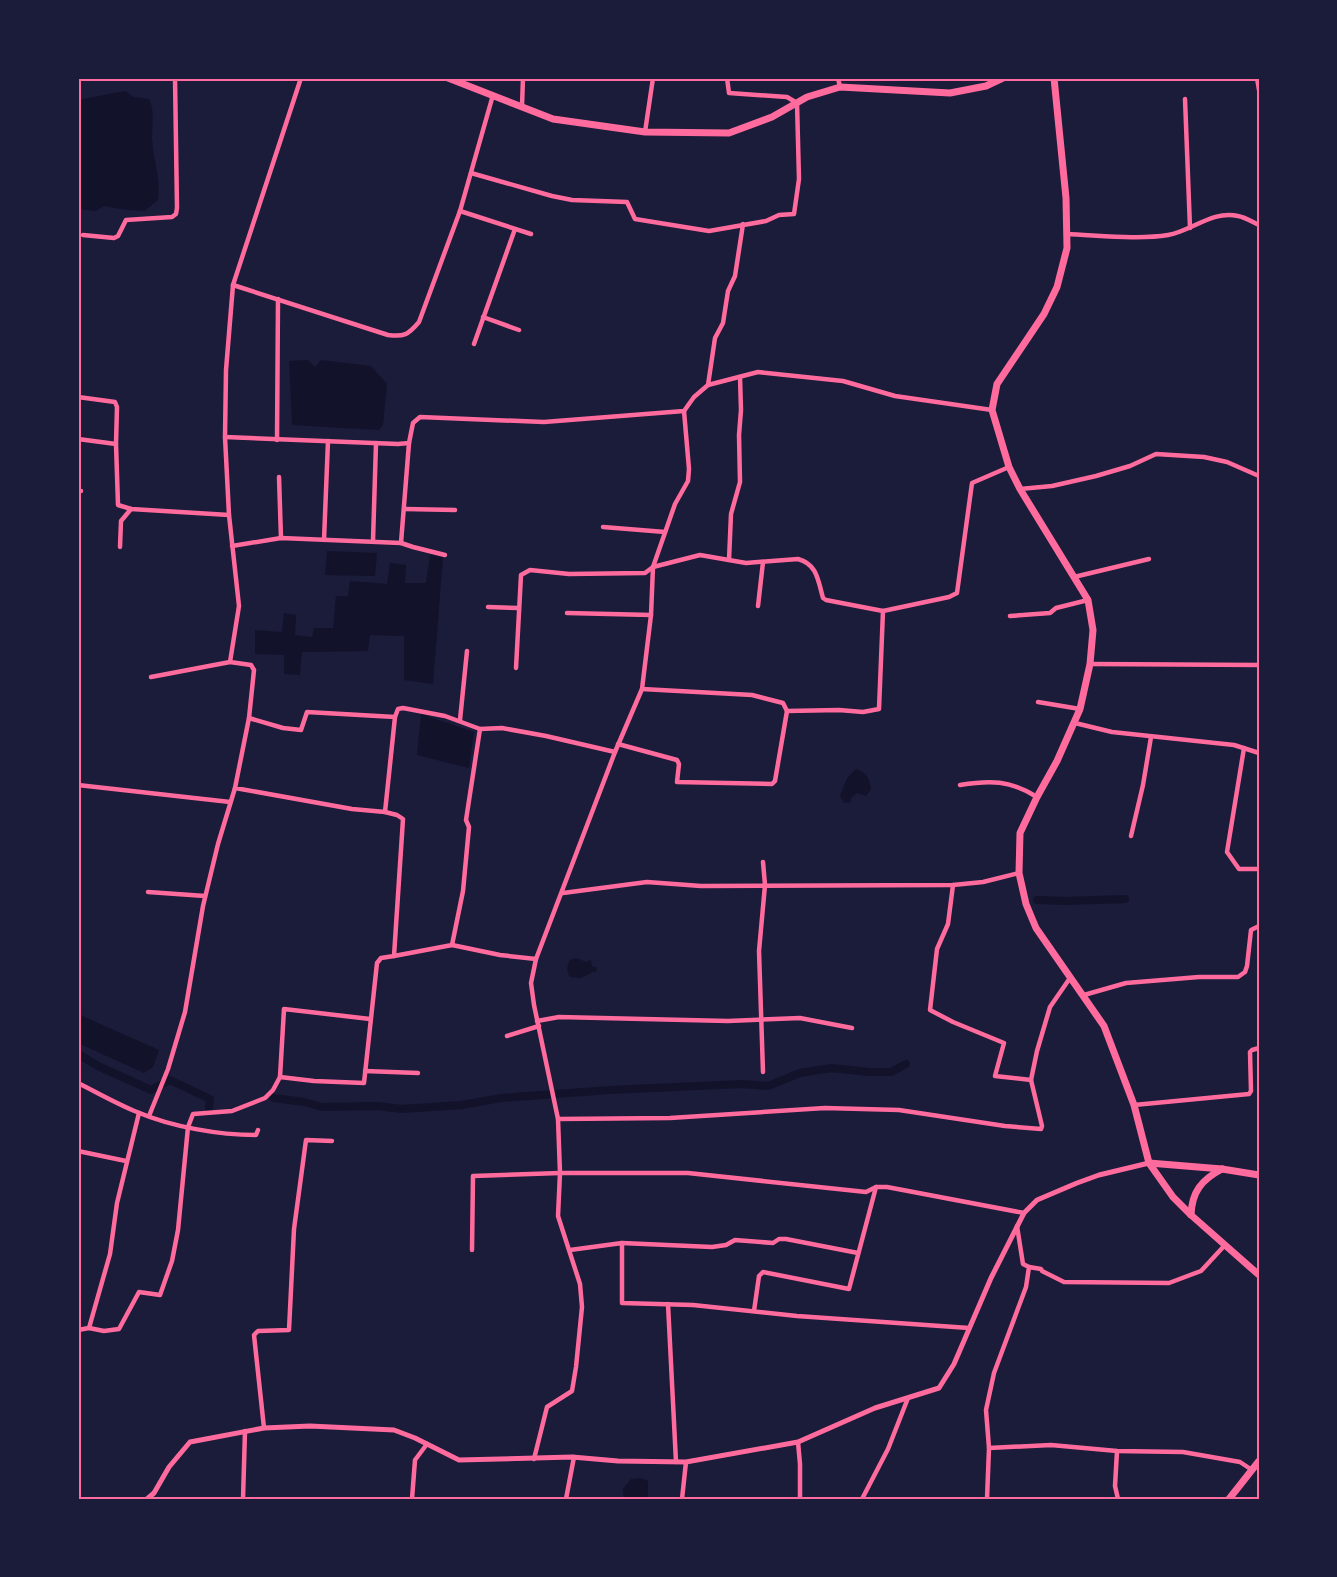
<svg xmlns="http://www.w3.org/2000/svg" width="1337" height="1577" viewBox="0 0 1337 1577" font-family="Ubuntu,sans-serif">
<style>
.water{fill:#12122b}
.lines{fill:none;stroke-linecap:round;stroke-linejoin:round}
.canal{stroke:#12122b;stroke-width:8}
.minor{stroke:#ff6b9d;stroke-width:4.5}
.tertiary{stroke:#ff6b9d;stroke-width:5}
.primary{stroke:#ff6b9d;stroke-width:7}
.trunk{stroke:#ff6b9d;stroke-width:7}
.neatline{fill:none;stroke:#ff6b9d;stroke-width:2}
</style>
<rect width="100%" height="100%" fill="#1b1b3a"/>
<g class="water">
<path d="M125,91L134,97L149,99C155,112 152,124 152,138C153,159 161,178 158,200L145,211L127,210L104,206L96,211L78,209V100Z"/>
<path d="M308,360L315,367L321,360L371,366L387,384L383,425L379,430L292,425L289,361Z"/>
<path d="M327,551L377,553L375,576L325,575Z"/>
<path d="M430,555L443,557L433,684L404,680V636L370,635L368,651L302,652L300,675L284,674V655L255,654V630L282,632L284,613L296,615L295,635L312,637L314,628H333L336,596H348L350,581L387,584L390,563L406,565L405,583H426Z"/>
<path d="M421,714L474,732L469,768L417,755Z"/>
<path d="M856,769C867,773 869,777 871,789L866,796L857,793L851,798V802L844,803L840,796L847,778Z"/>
<path d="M576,958L586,962L591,960L592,966L597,968L596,972H593L581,978L570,977C566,971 567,966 570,960Z"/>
<path d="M78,1014L159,1050L153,1067L144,1073L78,1043Z"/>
<path d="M640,1478L648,1481V1499H624L623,1489L631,1479Z"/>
</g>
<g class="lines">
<g class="canal">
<path d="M1037,900L1066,901L1125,899"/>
<path d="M78,1054L98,1066L151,1090L170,1080L210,1099L209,1107"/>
<path d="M274,1098L304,1102L322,1107L378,1106L401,1109L462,1105L501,1098L610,1090L742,1084L768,1086L800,1073L831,1068L869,1072H891L906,1064"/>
</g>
<g class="minor">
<path d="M301,78L233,285L226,370L225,437L229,515L239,606L230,662L251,665L254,670L249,718L235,788L352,809L385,812L395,717L398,709L403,708L445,716L480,729L502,728L546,736L615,752"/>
<path d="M838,78L840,87"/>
<path d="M1257,78L1259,90"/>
<path d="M1185,99L1190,228"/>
<path d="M522,106L523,78"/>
<path d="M645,132L653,78"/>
<path d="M471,173L552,196L572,200L627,202L635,219L709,231L766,221L779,215L794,214L799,179L797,103L787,97L729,93L727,78"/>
<path d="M460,211L531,234"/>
<path d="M1066,234C1097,235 1138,240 1168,235C1192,231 1212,210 1238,216C1245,217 1252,222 1259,225"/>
<path d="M83,235L114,238L118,236L126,220L172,217L176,214L177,208L175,78"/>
<path d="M233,285L388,335C404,337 408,335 419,322L460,211L493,95"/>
<path d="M483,317L519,330"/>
<path d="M474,344L515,229"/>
<path d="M708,385L715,338L723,323L728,291L735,276L743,224"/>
<path d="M78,397L115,402L117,407L116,444L118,505L131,509L229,515"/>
<path d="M225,437L398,444L409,443L413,423L420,417L544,422L684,411L694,397L708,385L758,372L843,381L895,396L992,410"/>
<path d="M78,439L116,444"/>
<path d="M277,440L278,299"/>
<path d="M279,477L281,538"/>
<path d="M1020,489L1052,486L1096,476L1130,466L1156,454L1204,457L1227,462L1259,476"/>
<path d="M78,491H81"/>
<path d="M405,509L455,510"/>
<path d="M603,527L665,532"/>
<path d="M324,540L328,441"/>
<path d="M373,541L376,443"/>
<path d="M401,543L413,547L445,555"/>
<path d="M232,546L281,538L401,543L409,443"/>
<path d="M120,547L121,521L131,509"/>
<path d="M729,560L731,514L740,482L739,435L741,410L740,377"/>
<path d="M1074,577L1149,559"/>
<path d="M758,606L763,562"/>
<path d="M488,607L519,608"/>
<path d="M567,613L651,615"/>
<path d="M1010,616L1050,613L1056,608L1088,600"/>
<path d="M1090,664L1259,665"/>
<path d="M516,668L521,575L530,570L569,574L645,573L653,567L700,555L746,563L798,559C817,564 818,580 823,598L826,600L883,611"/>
<path d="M151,677L230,662"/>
<path d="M642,689L752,695L783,703L787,711L839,710L863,712L879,709L883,611L949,597L957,593L972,483L1009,467"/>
<path d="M1038,702L1080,709"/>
<path d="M249,718L283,728L301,730L307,712L395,717"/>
<path d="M460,720L467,651"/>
<path d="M1075,723L1112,732L1234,745L1259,753"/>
<path d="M618,744L677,760L679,764L677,782L772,784L775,781L787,711"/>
<path d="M1244,748L1227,852L1239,869H1259"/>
<path d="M78,785L230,802"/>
<path d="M960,785C990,780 1010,780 1037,797"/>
<path d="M1131,836L1143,785L1151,737"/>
<path d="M763,862L765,885L759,951L763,1072"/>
<path d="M953,885L948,924L937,949L930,1010L953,1022L1004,1043L995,1076L1031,1080"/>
<path d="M148,892L205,896"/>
<path d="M563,893L647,882L701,886L953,885L983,882L1019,873"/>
<path d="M452,945L500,955L536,959"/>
<path d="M394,956L452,945L463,891L469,827L466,820L480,729"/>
<path d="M1084,995L1126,983L1199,977H1238L1245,972L1247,966L1251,930L1259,926"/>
<path d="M537,1021L559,1017L728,1021L800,1018L852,1028"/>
<path d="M507,1036L539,1026"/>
<path d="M365,1071L418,1073"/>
<path d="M280,1077L284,1009L370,1019"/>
<path d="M78,1083C98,1093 117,1104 137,1112C172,1127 219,1135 256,1135L258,1130"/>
<path d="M1134,1105L1249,1094L1251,1091L1250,1052L1252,1050L1259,1048"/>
<path d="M149,1116L168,1069L185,1012L203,906L218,844L235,788"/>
<path d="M558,1119L670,1118L825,1108L899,1110L1005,1126L1041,1129L1042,1126L1031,1080L1037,1051L1050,1007L1070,978"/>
<path d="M78,1151L126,1161"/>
<path d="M622,1243L712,1247L726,1245L735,1240L773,1243L779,1239H786L858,1253"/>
<path d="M472,1250L473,1176L560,1173H688L866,1192L876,1187H887L1024,1213"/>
<path d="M570,1250L622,1243V1303L693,1305L797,1316L969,1328"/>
<path d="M1029,1267L1041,1269L1042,1271L1064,1282L1169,1283L1201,1271L1225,1245"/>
<path d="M668,1304L676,1462"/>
<path d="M754,1311L759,1276L763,1272L849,1289L876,1187"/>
<path d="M89,1328L104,1331L119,1329L139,1292L160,1295L172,1261L178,1230L188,1127L193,1114L232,1111L265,1098L273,1090L280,1077L314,1081L364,1083L377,963L381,958L394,956L403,819L397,815L385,812"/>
<path d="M78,1330L89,1328L110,1254L117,1203L139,1113"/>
<path d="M264,1428L254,1335L258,1331L289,1330L294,1229L306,1140L332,1141"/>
<path d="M798,1442L800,1464V1499"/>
<path d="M989,1448L1051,1445L1117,1451L1183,1452L1240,1462L1252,1470"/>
<path d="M1117,1451L1115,1486L1118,1499"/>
<path d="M534,1459L547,1407L572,1391L576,1367L582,1307L580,1284L558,1216L560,1173L558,1119L534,1005L531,983L536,959L615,752L642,689L651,615L653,567L675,504L688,481L689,469L684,411"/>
<path d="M243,1499L245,1431"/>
<path d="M412,1499L415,1460L427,1444"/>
<path d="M566,1499L574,1457"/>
<path d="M682,1499L686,1462"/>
<path d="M862,1499L888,1449L908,1398"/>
<path d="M987,1499L989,1448L986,1410L994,1373L1026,1287L1029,1267L1023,1264L1017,1226"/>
</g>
<path class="tertiary" d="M147,1499L154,1493L169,1467L190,1442L264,1428L310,1426L394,1430L415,1438L459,1460L572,1457L618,1461L686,1462L798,1442L875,1408L939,1388L954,1364L991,1278L1024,1213L1037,1200L1077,1183L1099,1175L1149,1163"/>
<g class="primary">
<path d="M448,78L553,119L645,132L729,133L772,117L807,97L840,87L950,93L986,86L1003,78"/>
<path d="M1149,1163L1222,1169L1259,1175"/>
</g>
<g class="trunk">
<path d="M1054,78L1066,198L1067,248L1057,287L1044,314L997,384L992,410L1009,467L1020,489L1088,600L1093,630L1090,664L1080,709L1057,761L1037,797L1020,833L1019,873L1026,904L1036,928L1104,1026L1134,1105L1149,1163L1173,1197L1191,1215L1259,1275"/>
<path d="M1191,1215C1192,1192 1201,1180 1222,1169"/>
<path d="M1229,1499L1259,1461"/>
</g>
</g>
<rect width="1337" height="1577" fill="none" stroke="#1b1b3a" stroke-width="159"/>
<rect x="80" y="80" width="1178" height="1418" class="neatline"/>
</svg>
